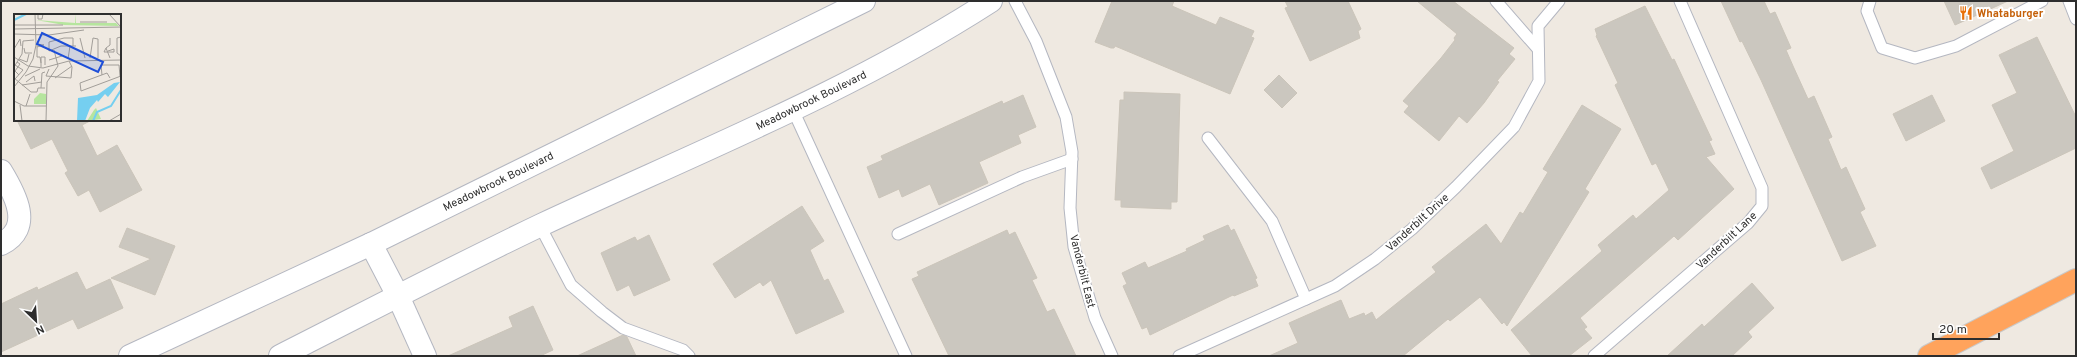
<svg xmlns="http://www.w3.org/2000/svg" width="2077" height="357" viewBox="0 0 2077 357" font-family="Overpass,sans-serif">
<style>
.building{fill:#cbc7bf;stroke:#cbc5ba}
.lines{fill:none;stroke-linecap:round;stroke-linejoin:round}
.lane-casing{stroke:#b4b7c1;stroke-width:13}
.street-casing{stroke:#b4b7c1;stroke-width:24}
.secondary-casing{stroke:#b4b7c1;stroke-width:24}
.highway-casing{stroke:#c9c9c9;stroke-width:24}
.lane{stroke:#fff;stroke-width:11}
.street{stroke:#fff;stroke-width:22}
.secondary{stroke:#fff;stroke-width:22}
.highway{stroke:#ffa35c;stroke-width:22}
.labels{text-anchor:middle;stroke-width:4;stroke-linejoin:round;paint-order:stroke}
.food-label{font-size:11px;font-weight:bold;fill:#c56008;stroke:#fff;text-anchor:start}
.street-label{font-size:11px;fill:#2e2e2e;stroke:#fff}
.inset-river{fill:none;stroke:#75cff0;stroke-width:2}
.inset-road{fill:none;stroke:#a29e99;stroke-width:1}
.view{fill:#1d4ed8;fill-opacity:0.15;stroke:#1d4ed8;stroke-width:2}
.inset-edge{fill:none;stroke:#2e2e2e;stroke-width:2}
</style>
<rect width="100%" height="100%" fill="#efe9e1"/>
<g class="building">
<path d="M1112,1H1174L1172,6L1216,25L1220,17L1254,31L1251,37L1254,38L1230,94L1115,46L1114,48H1111L1095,42Z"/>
<path d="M1285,1H1348L1361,29L1358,31L1360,38L1310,61L1285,8L1288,7Z"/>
<path d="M1417,1H1453L1514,48L1509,54L1515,59L1497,81L1499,82L1484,103L1467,123L1459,116L1439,141L1404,112L1409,106L1403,101L1441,58L1455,40L1454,38L1457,34Z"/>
<path d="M1721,1H1764L1770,14L1775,12L1791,48L1786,50L1793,66L1808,99L1814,96L1832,137L1828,139L1841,170L1846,167L1865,209L1860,212L1876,246L1842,261L1761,80L1742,41L1740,42Z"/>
<path d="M1944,1H2008L1955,25Z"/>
<path d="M1645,6L1672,60L1674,59L1712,140L1709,141L1715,154L1706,157L1734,189L1678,240L1674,236L1580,318L1587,327L1584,329L1592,338L1569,356H1532L1511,330L1602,251L1598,245L1633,215L1636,219L1669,190L1656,163L1652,165L1615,85L1618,83L1596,36L1597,35L1595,29Z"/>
<path d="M2037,37L2076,117V148L1991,189L1981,168L2014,151L1992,105L2017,93L1999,55Z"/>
<path d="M1279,75L1297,93L1282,108L1264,90Z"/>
<path d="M1124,92L1180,94L1177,202H1171V209L1121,207V200H1115L1120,100H1124Z"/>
<path d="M1023,95L1036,127L1018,135L1021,143L979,162L988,183L939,205L930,184L902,197L899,189L879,198L867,167L883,160L881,156L1002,101L1003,104Z"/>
<path d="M1932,95L1945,121L1906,141L1893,114Z"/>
<path d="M1582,105L1621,129L1585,189L1589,192L1507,326L1504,322L1502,324L1480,297L1450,321L1448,319L1403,356H1269L1298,343L1289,323L1341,300L1349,319L1364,313L1365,316L1372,312L1376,320L1436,272L1432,267L1486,224L1501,244L1520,212L1523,214L1548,172L1543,169Z"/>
<path d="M17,120H92L82,125L97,156L117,145L142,190L100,212L89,190L78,196L65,173L68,171L52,139L31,149Z"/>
<path d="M802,206L824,241L810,250L824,281L828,279L844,312L796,334L771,280L763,286L760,282L735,298L713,264Z"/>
<path d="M1228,225L1231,231L1234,229L1257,278L1255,279L1258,286L1234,296L1233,295L1150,335L1147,327L1142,329L1123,286L1127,284L1122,273L1145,262L1148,268L1187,251L1186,249L1205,240L1203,236Z"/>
<path d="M127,228L175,246L155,295L111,278L151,259L119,247Z"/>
<path d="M1007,230L1009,235L1015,232L1037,278L1032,280L1047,312L1054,309L1076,356H949L912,279L919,276L917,272Z"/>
<path d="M649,235L670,280L634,296L629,285L617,291L601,253L635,237L637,241Z"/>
<path d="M77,272L86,290L110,279L123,308L78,329L73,319L1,352V304L37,287L38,290Z"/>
<path d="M1752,283L1774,308L1748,332L1752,337L1732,356H1667L1702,324L1704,327Z"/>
<path d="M533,306L553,350L540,356H448L513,327L509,317Z"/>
<path d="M623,335L627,337L636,356H577Z"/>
</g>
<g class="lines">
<defs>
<g id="lane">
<path d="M1015,1L1036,41L1066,117L1072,152L1070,208L1074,247L1095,318L1112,356"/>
<path d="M1496,1L1538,49"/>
<path d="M1870,1L1867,11L1882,48L1915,58L1956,46L2042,1"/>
<path d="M2069,1L2076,19"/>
<path d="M793,110L906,356"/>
<path d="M1208,138L1272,221L1306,299"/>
<path d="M540,226L571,285L602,312L623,328L683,350L689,356"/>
<path d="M898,234L1022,177L1072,159"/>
<path d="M1179,356L1335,286L1375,259L1412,229L1456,187L1514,127L1539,81L1538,26L1559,1"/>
<path d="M1594,356L1748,223L1762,206V188L1680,1"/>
</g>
<g id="street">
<path d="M1,171C15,194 34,228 1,244"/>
<path d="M398,296L425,356"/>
</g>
<g id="secondary">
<path d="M371,244L398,296"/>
<path d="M130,356L371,244L864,1"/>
<path d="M280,356C367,312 453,267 541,225C693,154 850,92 991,1"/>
</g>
<path id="highway" d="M1929,356L2076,280"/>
</defs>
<use href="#lane" class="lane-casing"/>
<use href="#street" class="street-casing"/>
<use href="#secondary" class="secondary-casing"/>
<use href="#highway" class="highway-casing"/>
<use href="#lane" class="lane"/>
<use href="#street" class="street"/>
<use href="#secondary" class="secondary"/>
<use href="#highway" class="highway"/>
</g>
<defs>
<symbol id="restaurant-bare" viewBox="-9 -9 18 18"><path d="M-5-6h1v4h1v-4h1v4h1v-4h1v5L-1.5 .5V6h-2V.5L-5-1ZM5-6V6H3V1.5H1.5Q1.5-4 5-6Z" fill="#e8710a" stroke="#fff" stroke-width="2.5" paint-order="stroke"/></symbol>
</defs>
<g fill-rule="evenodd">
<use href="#restaurant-bare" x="1956" y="3" width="20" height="20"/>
</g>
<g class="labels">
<g class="food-label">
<text x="1977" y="17">Whataburger</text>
</g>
<g class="street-label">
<text transform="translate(811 100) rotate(-26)" y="4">Meadowbrook Boulevard</text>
<text transform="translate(498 181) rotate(-26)" y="4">Meadowbrook Boulevard</text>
<text transform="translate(1417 222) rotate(-42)" y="4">Vanderbilt Drive</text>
<text transform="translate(1726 240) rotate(-43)" y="4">Vanderbilt Lane</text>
<text transform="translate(1083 271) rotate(76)" y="4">Vanderbilt East</text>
</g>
</g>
<g transform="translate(14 14)">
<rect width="107" height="107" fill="#efe9e1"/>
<path d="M61,0L62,9H102L105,12L50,11L22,6L61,9ZM26,79L32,80V90H20V85ZM82,94L87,105L73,107L80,96Z" fill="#b6e59e"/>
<path d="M106,68L94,83L91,80L84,88L83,86L76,94L71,107H63L64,84L83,81L100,69Z" fill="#75cff0"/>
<path class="inset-river" d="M0,6L12,0M79,107L83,98L97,92L107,76"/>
<path class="inset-road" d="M24,0V5H28L29,0M95,0L107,13M66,8H93M0,11H49M0,15L107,13M0,20L35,21L70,16M107,23L103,24V39L107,42M66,24L71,44M22,30L30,31L23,33M23,31V43H26L27,49M59,32V24H50L35,28V37L47,32H62M10,34L11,39H18M92,34L90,38H100V35L94,37M0,35L6,25L7,32M0,43L14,52M76,44L79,24L84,25V44M96,44L92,34L96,31V24M5,45L13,48L15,40M54,45L56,32M35,46L48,42M3,48L6,50L1,57L5,61M1,51L9,56L1,65M14,52L29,54L55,47L107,46M0,53L8,40L9,27L20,26M27,53V43H31V51M35,55L32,62L57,64L58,53L55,47M88,61L87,51H105L106,62M11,62L26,55M0,64L17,78H23L24,74H31M41,64L58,52M96,64L93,59L66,69L67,77L107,62M12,68L20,62L21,67M8,71L28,68M0,73L12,58L19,45L22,31L21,0M27,74L28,59L31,58M0,87L10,92H32M6,91L8,107M12,92L16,80M32,107L33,68L44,52L40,36M95,107L107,100"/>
<path class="view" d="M28,19L89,48L84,58L23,30Z"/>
<rect width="107" height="107" class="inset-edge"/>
</g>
<rect width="2077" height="357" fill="none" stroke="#2e2e2e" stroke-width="4"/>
<g transform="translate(36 321) rotate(155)" stroke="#ffffff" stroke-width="3" paint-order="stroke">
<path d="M0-3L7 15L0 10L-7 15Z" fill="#2e2e2e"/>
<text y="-6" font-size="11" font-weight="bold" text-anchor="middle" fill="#2e2e2e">N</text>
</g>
<path d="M1933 333v6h66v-6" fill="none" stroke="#2e2e2e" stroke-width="2"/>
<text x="1939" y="333" font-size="12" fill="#2e2e2e" stroke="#ffffff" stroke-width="3" paint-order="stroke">20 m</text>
</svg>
